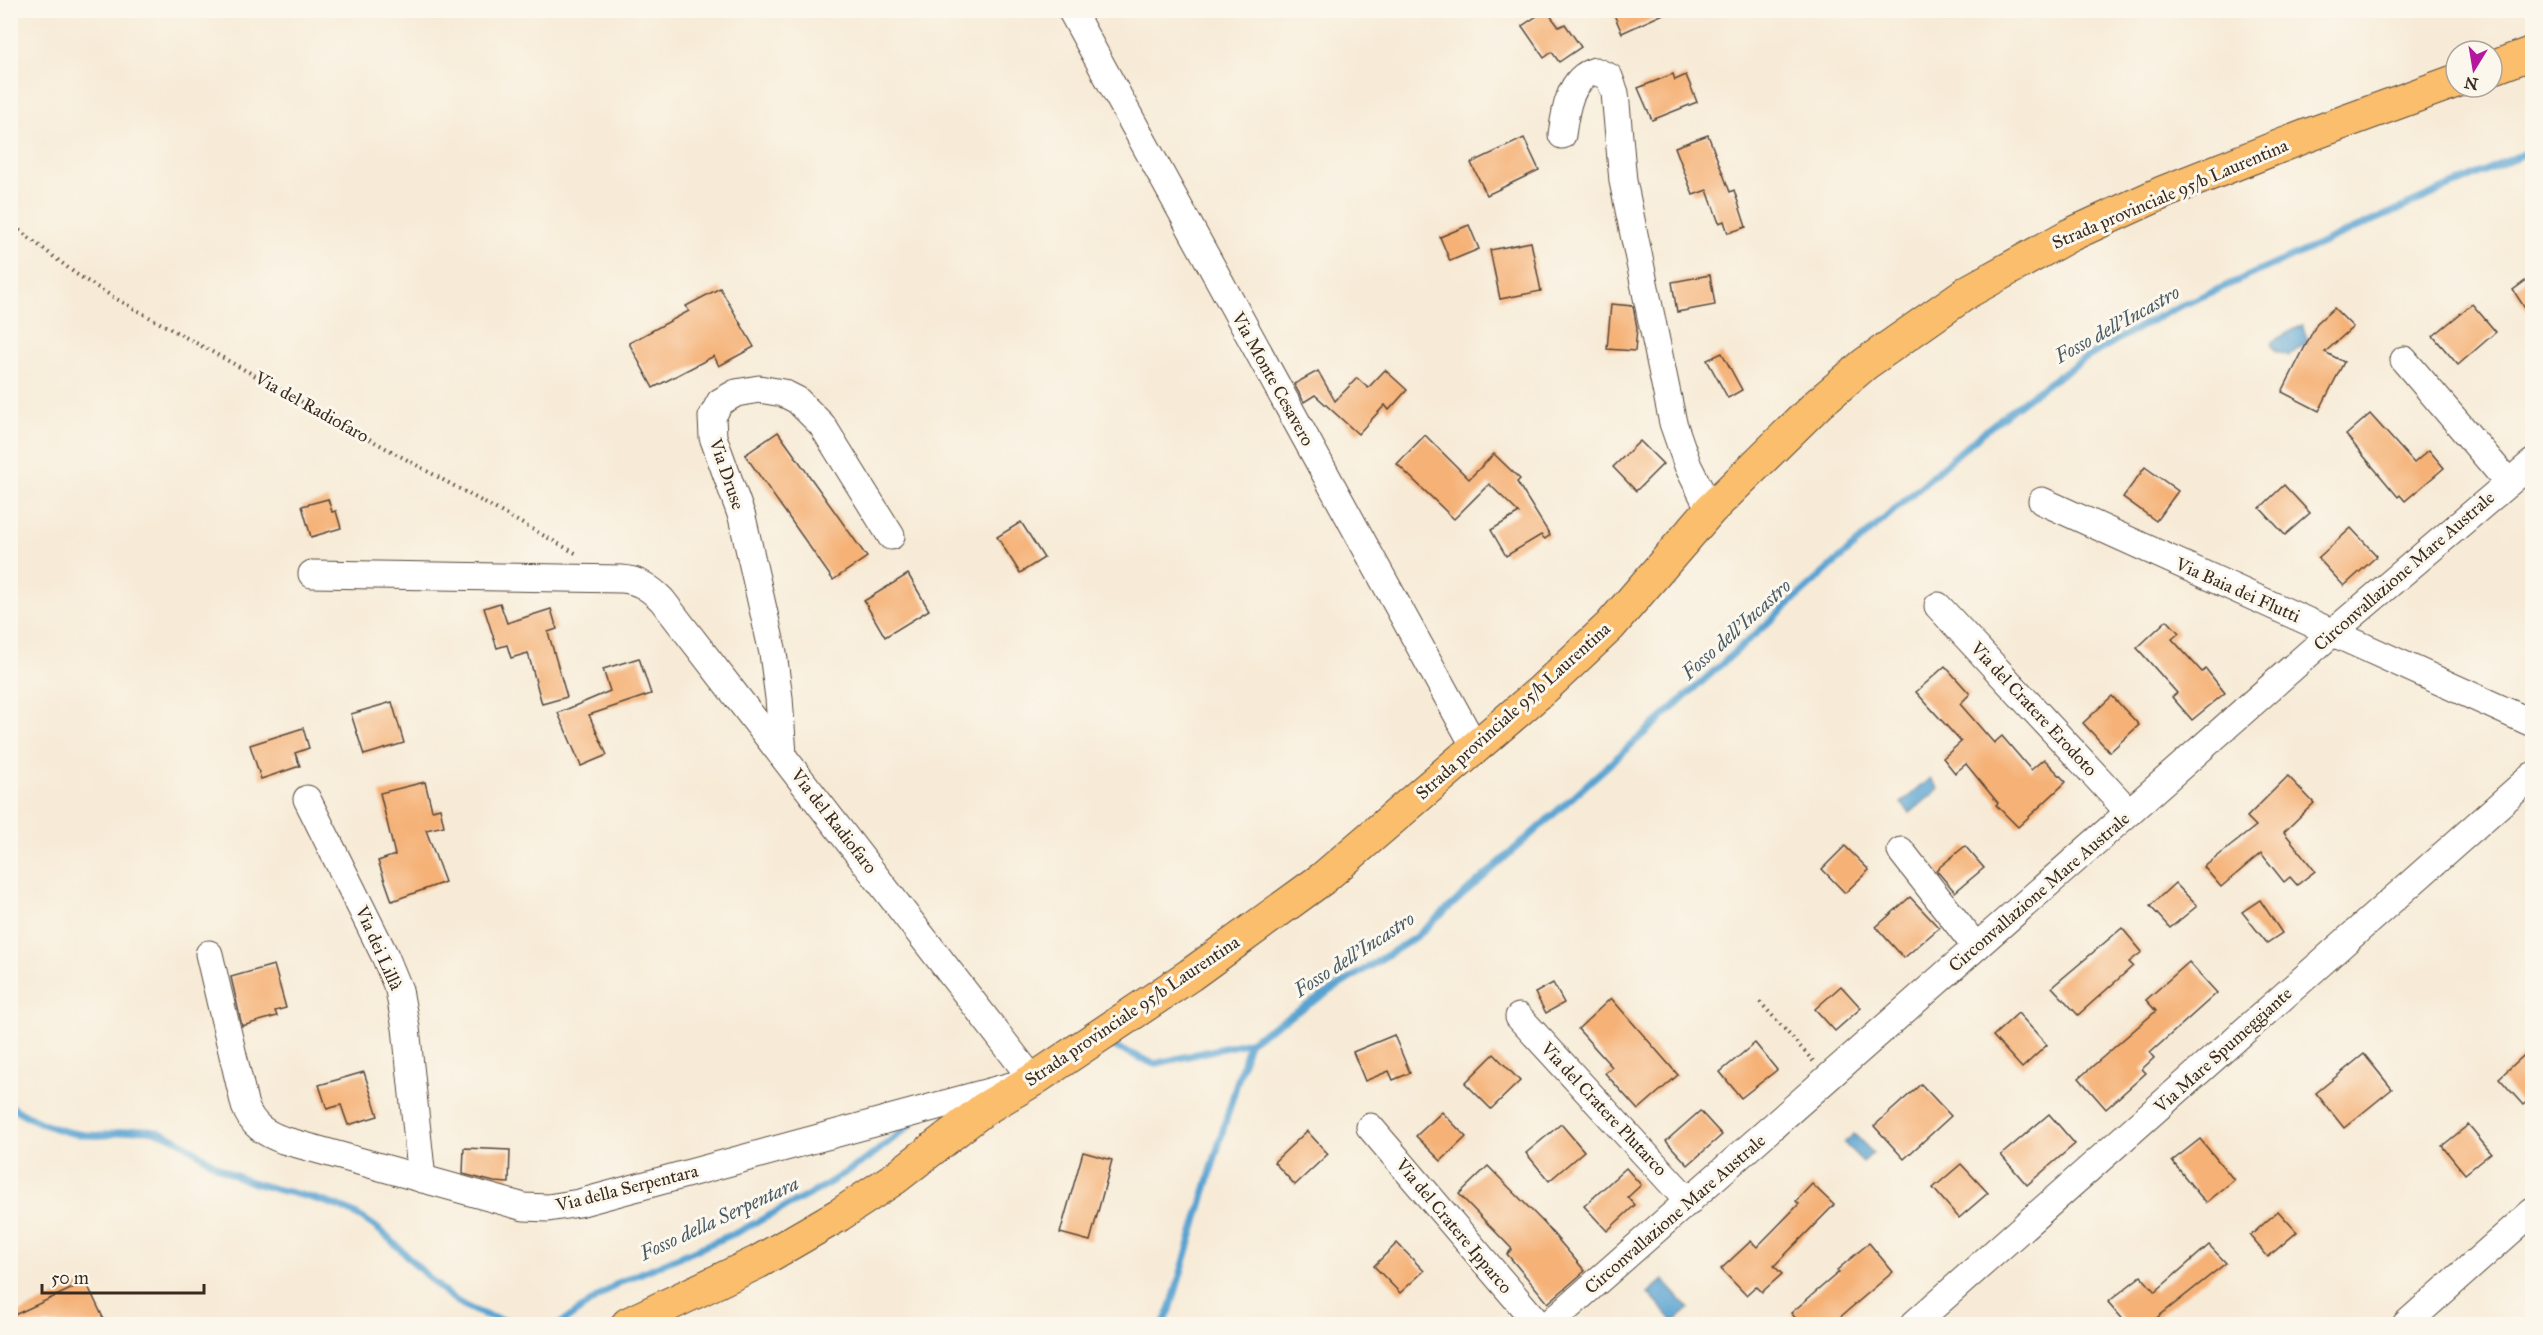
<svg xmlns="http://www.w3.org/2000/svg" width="2543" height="1335" viewBox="0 0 2543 1335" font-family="'IM FELL Great Primer',serif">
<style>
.water{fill:#59a3d1;stroke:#4a6678;stroke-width:1.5}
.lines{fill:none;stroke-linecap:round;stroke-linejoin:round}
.stream{stroke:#59a3d1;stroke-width:7}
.building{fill:#f5b176}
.minor-casing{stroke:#57473a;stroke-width:29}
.major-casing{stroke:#57473a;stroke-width:35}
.path{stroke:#57473a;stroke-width:4;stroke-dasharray:1.5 4.5;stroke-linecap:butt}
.minor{stroke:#fff;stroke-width:27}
.major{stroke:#fabe6d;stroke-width:33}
.labels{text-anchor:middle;stroke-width:6;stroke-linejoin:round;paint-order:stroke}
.street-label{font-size:18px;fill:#3b2a1e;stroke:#fbf7ec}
.water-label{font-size:20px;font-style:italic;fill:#475a66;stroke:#fbf7ec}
</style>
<rect width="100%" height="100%" fill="#fbf7ec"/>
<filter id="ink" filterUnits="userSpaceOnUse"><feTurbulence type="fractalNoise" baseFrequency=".0167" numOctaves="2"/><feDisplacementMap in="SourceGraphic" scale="12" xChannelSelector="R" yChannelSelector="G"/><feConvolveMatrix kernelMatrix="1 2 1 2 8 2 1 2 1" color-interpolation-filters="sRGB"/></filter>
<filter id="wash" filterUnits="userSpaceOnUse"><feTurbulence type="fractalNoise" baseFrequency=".008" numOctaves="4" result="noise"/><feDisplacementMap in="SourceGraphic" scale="24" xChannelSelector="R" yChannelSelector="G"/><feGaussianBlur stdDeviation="1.35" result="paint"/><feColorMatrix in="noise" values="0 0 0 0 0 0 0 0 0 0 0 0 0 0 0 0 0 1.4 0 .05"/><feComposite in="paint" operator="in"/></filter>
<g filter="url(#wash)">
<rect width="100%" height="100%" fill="#f7ebd7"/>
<g class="water">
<path d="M2302,325L2308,341L2289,356L2275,351L2271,342Z"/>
<path d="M1930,778L1939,789L1910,813L1901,803Z"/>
<path d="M1854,1134L1873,1153L1863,1162L1844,1143Z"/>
<path d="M1663,1280L1689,1309L1674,1322L1648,1293Z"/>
</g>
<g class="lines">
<g class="stream">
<path d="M1106,1043L1154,1064L1249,1042"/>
<path d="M10,1106C38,1124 71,1138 105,1135C122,1133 137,1127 154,1131C186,1138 208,1165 238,1177C273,1192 312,1194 347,1210C390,1229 414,1269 451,1297C472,1313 497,1320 523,1324"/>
<path d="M560,1324L618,1283L738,1232L818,1190L867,1159L913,1123"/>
<path d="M1163,1324L1170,1310L1249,1042L1416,937L1948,462C2022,398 2087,352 2176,308L2532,150"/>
</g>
</g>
<g id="blocks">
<g class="building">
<path d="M1546,10L1559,27L1565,24L1581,47L1559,62L1552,52L1544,58L1522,26Z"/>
<path d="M1612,10H1672L1622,33Z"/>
<path d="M1673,74L1675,80L1686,75L1697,102L1652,120L1638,88Z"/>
<path d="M1708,135L1730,192L1734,190L1746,227L1728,233L1724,221L1719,223L1707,190L1693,195L1675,147Z"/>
<path d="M1524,138L1539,170L1487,195L1471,163Z"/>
<path d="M1469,225L1479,249L1450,261L1440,237Z"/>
<path d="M1531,242L1541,291L1500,299L1490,250Z"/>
<path d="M1710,275L1715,305L1677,312L1672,282Z"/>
<path d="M2532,276V319L2513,290Z"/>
<path d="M720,288L754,347L719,366L714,356L653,388L629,343L689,311L686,306Z"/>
<path d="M1611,304L1633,306L1637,328L1635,351L1607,349Z"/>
<path d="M2472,304L2496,332L2458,365L2433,336Z"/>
<path d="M2334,308L2353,327L2325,352L2344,362L2319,411L2282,392L2317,323Z"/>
<path d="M1722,353L1742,390L1728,398L1707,360Z"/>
<path d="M1385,370L1407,390L1389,410L1385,405L1358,434L1315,395L1304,402L1294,384L1318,371L1335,401L1357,378L1368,388Z"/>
<path d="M2370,414L2414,463L2429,450L2444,468L2405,501L2400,495L2398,497L2346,435Z"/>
<path d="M778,432L867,557L833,580L745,455Z"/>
<path d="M1425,435L1469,479L1494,454L1520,479L1517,482L1550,535L1545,539L1541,535L1506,556L1491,530L1519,513L1489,484L1454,519L1397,464Z"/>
<path d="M1640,441L1663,464L1636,491L1613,467Z"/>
<path d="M2145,467L2178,491L2156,521L2123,497Z"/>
<path d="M2284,485L2310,513L2285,535L2260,508Z"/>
<path d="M328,499L332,512L336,511L341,528L311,537L302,506Z"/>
<path d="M1021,522L1044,558L1020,573L997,537Z"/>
<path d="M2351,528L2377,556L2344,586L2318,558Z"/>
<path d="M908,574L929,610L885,637L864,601Z"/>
<path d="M500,603L507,623L551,609L557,629L548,632L567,697L542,704L528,653L511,658L507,645L497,648L484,608Z"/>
<path d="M2167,620L2179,633L2172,639L2202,672L2206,669L2225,693L2192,720L2172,697L2177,693L2137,648Z"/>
<path d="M639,658L651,694L589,715L607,755L581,766L558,713L610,691L603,669Z"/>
<path d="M1945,666L1970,694L1960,704L1994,743L2002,736L2031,770L2044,759L2066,782L2018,827L1996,805L1998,803L1966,764L1955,773L1943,758L1961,742L1916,692Z"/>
<path d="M2112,696L2139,725L2110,752L2083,723Z"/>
<path d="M392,702L404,743L364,755L351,714Z"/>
<path d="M303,728L309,748L295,753L300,766L261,779L250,745Z"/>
<path d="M2288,776L2314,803L2284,832L2315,871L2297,885L2290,877L2284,882L2261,853L2221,887L2204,867L2256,826L2247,817Z"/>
<path d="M425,782L432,810L440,808L444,826L426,830L445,882L392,901L378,861L395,855L380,793Z"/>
<path d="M1845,846L1869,870L1845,893L1822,869Z"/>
<path d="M1965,846L1984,868L1955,892L1936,870Z"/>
<path d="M2175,883L2197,906L2170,928L2150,906Z"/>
<path d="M1910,897L1939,928L1904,958L1876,927Z"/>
<path d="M2260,900L2282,933L2267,943L2242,912Z"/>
<path d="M2122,928L2142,952L2129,962L2133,966L2078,1015L2052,987Z"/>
<path d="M2189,962L2217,993L2150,1053L2154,1058L2142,1069L2146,1073L2106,1109L2079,1078L2156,1011L2146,1000Z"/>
<path d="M274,965L286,1008L275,1011L277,1016L242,1026L231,977Z"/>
<path d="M1553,983L1564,1003L1546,1013L1535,993Z"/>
<path d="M1841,986L1861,1008L1835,1031L1815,1009Z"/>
<path d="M1611,998L1678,1075L1638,1110L1605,1073L1612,1067L1578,1029Z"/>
<path d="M2018,1013L2047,1045L2022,1068L1993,1036Z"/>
<path d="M1394,1035L1410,1073L1393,1080L1389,1071L1365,1081L1353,1052Z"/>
<path d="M1755,1043L1777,1070L1741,1098L1720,1072Z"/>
<path d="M2532,1048V1097L2523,1105L2499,1078Z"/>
<path d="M1494,1054L1520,1081L1491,1109L1465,1083Z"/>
<path d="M2364,1054L2392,1089L2344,1128L2316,1093Z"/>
<path d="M364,1072L378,1116L348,1125L341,1105L327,1109L319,1085Z"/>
<path d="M1921,1084L1951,1116L1904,1159L1874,1126Z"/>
<path d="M1700,1111L1722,1135L1688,1165L1666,1141Z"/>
<path d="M1442,1112L1466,1137L1441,1161L1416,1136Z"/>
<path d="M2049,1114L2075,1144L2027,1185L2001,1155Z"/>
<path d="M1561,1124L1584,1151L1549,1181L1526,1153Z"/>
<path d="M2468,1125L2491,1153L2465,1174L2442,1146Z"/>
<path d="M1307,1131L1328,1154L1295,1185L1274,1162Z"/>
<path d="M2200,1139L2234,1180L2206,1203L2172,1161Z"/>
<path d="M464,1148L510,1150L509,1183L494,1182L463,1174Z"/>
<path d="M1083,1152L1112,1160L1090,1241L1060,1233Z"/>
<path d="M1961,1164L1988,1193L1959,1218L1933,1188Z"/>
<path d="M1488,1166L1544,1223L1585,1271L1548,1303L1507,1254L1512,1249L1459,1194Z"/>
<path d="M1626,1168L1641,1185L1628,1197L1635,1205L1607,1231L1584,1206Z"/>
<path d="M1812,1184L1834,1205L1774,1266L1782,1274L1762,1292L1756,1286L1746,1295L1721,1269L1751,1241L1757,1247L1799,1204L1796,1201Z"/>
<path d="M2278,1211L2297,1232L2268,1257L2250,1236Z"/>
<path d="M1397,1243L1424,1271L1400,1293L1374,1266Z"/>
<path d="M1869,1243L1893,1272L1832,1324H1801L1791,1313L1839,1272L1837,1270Z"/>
<path d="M2209,1245L2226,1263L2149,1324H2127L2108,1302L2141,1276L2155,1292Z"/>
<path d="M86,1282L106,1324H10V1317Z"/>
</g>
</g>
</g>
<g filter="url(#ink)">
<use href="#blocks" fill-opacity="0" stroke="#57473a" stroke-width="1.5"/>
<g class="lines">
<defs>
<g id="minor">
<path d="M1071,10L1475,747"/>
<path d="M1562,135C1565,112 1569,78 1595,71L1609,77L1615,93L1623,181L1673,423L1688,466L1710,510"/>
<path d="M2404,360L2508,482"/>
<path d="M2042,501L2532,723"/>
<path d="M1938,606L2129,812"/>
<path d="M783,755L779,698L773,653L742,517L713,437L712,417L720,402L736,393L759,389L783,393L797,400L822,425L891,536"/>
<path d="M307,799L385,956L399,990L406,1028L422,1179"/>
<path d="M1901,851L1976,947"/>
<path d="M209,954L245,1106C252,1125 264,1133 283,1140L524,1207L548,1208L579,1203L1033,1080L662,600C651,589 639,580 622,579L312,574"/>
<path d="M1519,1017L1689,1202"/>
<path d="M1370,1127L1538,1324"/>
<path d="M1549,1324L2332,633L2532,463"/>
<path d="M1914,1324L2532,776"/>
<path d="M2406,1324L2532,1212"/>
</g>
<g id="major">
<path d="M2492,68L2532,53"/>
<path d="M628,1324L758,1262L839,1215L895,1178L984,1109L1033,1080L1190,975L1322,879L1541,691L1610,626L1710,510L1818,404L1865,364L1969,291L2070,235L2164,192L2306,136L2456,81"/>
</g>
</defs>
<use href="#minor" class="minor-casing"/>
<use href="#major" class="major-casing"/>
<g class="path">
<path d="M10,223L76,274L113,297L577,554"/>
<path d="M1760,1002L1814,1062"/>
</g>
<use href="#minor" class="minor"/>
<use href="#major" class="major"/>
</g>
</g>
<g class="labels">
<g class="street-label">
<text transform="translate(2170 194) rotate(-23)" y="6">Strada provinciale 95/b Laurentina</text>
<text transform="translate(1273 379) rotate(61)" y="6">Via Monte Cesavero</text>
<text transform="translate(312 407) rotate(29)" y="6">Via del Radiofaro</text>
<text transform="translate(727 474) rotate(71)" y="6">Via Druse</text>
<text transform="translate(2404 571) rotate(-41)" y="6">Circonvallazione Mare Australe</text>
<text transform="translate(2238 590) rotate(24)" y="6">Via Baia dei Flutti</text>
<text transform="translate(2034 709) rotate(47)" y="6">Via del Cratere Erodoto</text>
<text transform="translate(1513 711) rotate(-42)" y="6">Strada provinciale 95/b Laurentina</text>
<text transform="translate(834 821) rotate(52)" y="6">Via del Radiofaro</text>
<text transform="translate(2039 892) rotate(-41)" y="6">Circonvallazione Mare Australe</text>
<text transform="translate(379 948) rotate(66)" y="6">Via dei Lillà</text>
<text transform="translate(1132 1011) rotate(-34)" y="6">Strada provinciale 95/b Laurentina</text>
<text transform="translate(2223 1050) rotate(-42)" y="6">Via Mare Spumeggiante</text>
<text transform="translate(1604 1109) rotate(47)" y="6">Via del Cratere Plutarco</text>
<text transform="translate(627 1188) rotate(-14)" y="6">Via della Serpentara</text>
<text transform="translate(1675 1214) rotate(-41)" y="6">Circonvallazione Mare Australe</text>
<text transform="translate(1454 1226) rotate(50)" y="6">Via del Cratere Ipparco</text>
</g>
<g class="water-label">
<text transform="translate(2117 324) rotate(-29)" y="7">Fosso dell'Incastro</text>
<text transform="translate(1736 629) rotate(-42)" y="7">Fosso dell'Incastro</text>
<text transform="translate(1354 954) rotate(-33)" y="7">Fosso dell'Incastro</text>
<text transform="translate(719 1218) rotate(-25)" y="7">Fosso della Serpentara</text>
</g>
</g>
<rect width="2543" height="1335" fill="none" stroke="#fbf7ec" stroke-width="36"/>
<g transform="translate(2474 69) rotate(191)"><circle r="28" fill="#fbf7ec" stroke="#aea59a" stroke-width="1.5"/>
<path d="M0-4.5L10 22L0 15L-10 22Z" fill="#b5179e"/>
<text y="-9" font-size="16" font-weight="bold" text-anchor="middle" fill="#3b2a1e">N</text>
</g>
<path d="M42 1284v9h162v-9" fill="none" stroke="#3b2a1e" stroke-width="3"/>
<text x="51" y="1284" font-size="18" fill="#3b2a1e" stroke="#fbf7ec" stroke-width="4.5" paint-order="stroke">50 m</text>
</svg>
